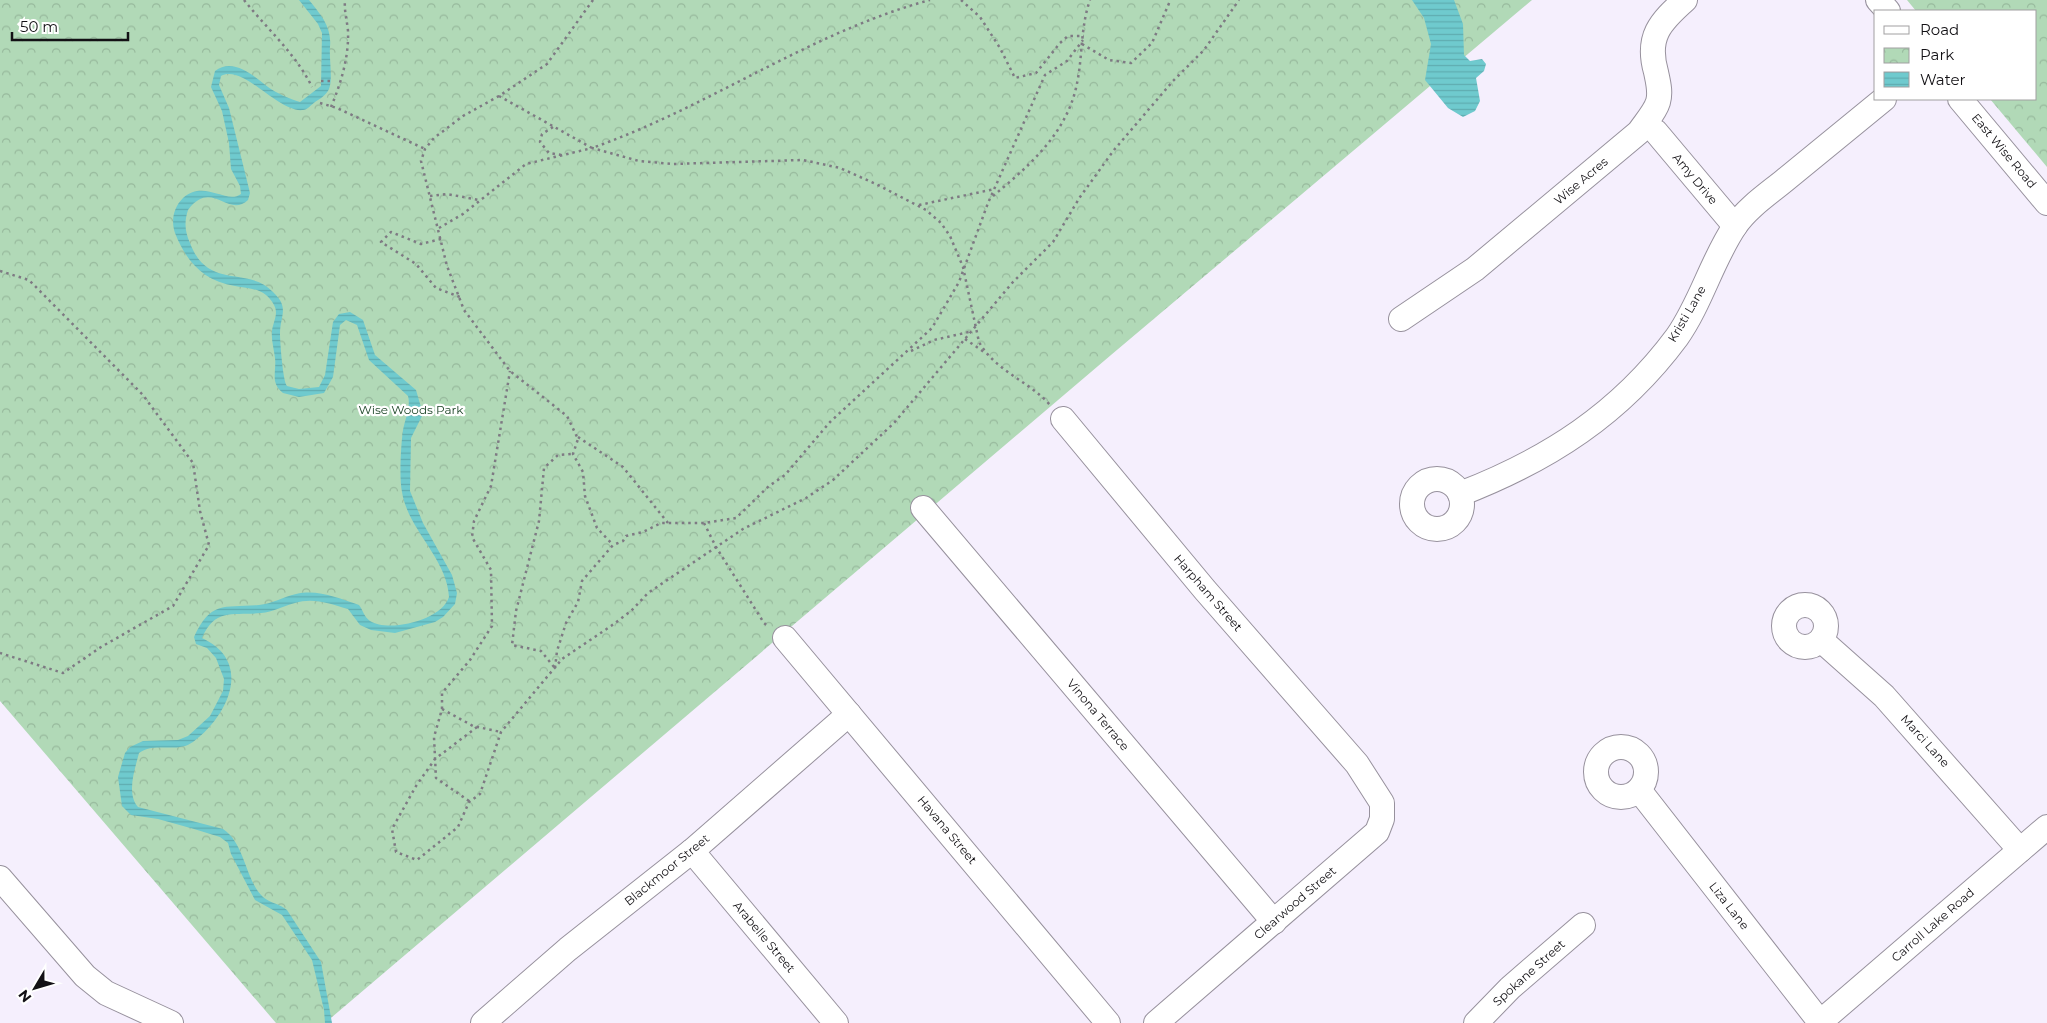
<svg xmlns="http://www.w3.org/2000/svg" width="2047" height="1023" viewBox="0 0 2047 1023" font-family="Montserrat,sans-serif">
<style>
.park{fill:url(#park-crowns)}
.water{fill:url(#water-rules)}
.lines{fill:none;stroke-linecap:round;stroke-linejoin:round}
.minor-casing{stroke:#97919d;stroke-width:26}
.path{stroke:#7e7a83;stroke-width:2.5;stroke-dasharray:2.5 4;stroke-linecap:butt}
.minor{stroke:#fff;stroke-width:24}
.labels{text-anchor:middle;stroke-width:4.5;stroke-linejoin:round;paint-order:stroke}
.street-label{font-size:12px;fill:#131115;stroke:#fff}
.park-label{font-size:12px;fill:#143e1f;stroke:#fff}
</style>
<defs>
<pattern id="park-crowns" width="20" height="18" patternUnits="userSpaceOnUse" patternTransform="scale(1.25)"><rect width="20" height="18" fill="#b1d9b7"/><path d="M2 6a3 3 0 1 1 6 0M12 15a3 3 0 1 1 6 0" fill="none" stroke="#97b99c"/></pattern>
<pattern id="water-rules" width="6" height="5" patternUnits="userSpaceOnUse" patternTransform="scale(1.25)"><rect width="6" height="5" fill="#6fcace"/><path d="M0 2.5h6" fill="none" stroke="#5facb0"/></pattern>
</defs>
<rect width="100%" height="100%" fill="#f5effd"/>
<g class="park">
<path d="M0,0H1532L1111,355L325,1023H276L0,701Z"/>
<path d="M1907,0H2047V167L1990,99H2036V11H1916Z"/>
</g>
<g class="water">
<path d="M299,0H309C321,15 332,27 330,47C329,59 333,79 329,89C326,95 320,99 315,102C311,105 307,110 303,110C278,113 244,64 221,76L219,85L229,108L250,193L248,200C228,219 212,178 188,210C184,222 185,232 190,243C208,291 247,265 273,292C290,308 280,315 280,334C280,342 283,382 287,386L299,389L319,387L325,375L333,322L339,314L350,312L363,320L375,355L416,390L423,414L411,438L410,491L423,523L452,575L457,593L455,604L443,617L435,622L395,633L371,630L360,625L348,609C331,604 313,597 295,603C283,606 273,612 261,613C234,616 215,607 202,638C254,662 228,716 193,742C176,754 155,741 139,753C135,769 126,793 138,807L223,829C245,843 245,880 263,897C270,903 280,904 287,910L321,962L332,1023H325L324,1010L312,960L282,915L255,900L231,854L228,843L220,837L194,829L158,819L131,815L122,806L118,777L125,753L130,747L143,741L178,740L188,736L210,716L223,691L224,679L216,658L207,648L196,644L194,637C211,600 224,608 259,605C272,604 283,597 296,594C318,589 338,598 359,605C363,610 364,617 370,621C389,633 442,620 449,597C447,558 408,530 402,492C399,478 401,444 403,430C405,419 411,407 408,396L369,360L357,325L346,320L340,325L333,377L324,393L299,397L283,393C279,390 276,386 275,381C274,373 276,365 275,358C274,349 271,340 272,331C273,322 279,314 274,305C265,288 251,289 235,286C203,281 186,261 175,233C171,221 173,208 183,198C205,179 226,205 241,194L240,186L231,169L229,143L222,111L211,87L215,71C233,57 254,76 268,87C276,93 290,99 300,102L321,86L322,33L318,24Z"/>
<path d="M1412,0H1454L1463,24L1464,55L1470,61L1482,59L1486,64L1484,71L1476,78L1480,101L1475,111L1463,117L1448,108L1425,80L1431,44L1424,18Z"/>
</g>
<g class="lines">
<defs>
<g id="minor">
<path d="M1878,0L1888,11"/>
<path d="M1960,99L2047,203"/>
<path d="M1656,132L1735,226"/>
<path d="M1401,319L1475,269L1639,132C1645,123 1655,112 1658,102C1661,92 1658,82 1656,72C1646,37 1660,22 1685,0"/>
<path d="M1063,419L1205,590L1357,764L1382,803V819L1377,832L1156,1023"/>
<circle cx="1437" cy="504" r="25"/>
<path d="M1460,494C1548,460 1620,414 1677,337C1701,303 1712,260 1735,226C1747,208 1768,194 1785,180C1818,153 1851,126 1884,99"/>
<path d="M923,508L1274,922"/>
<circle cx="1805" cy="626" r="21"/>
<path d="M785,638L1108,1023"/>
<path d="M1821,640L1884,696L2020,850"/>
<circle cx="1621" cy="772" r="25"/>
<path d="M1639,790L1820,1022"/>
<path d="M692,851L836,1023"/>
<path d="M0,878L85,976L106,993L171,1023"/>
<path d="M483,1023L568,949L692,851L849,714"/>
<path d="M1476,1023L1510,988L1583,925"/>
<path d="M1819,1023L2047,827"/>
</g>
</defs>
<use href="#minor" class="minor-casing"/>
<g class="path">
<path d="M244,0C267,29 296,54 312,87"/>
<path d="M593,0L547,64L499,96L592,148C709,107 811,32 930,0"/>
<path d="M961,0L980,17L1000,48L1015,78L1036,73L1060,43L1068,36H1084"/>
<path d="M1082,44L1109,60L1131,63L1152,43L1170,1"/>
<path d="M321,81H331"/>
<path d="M499,96L463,116L434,138L425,149L421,161L447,266L464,310L510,371L567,416L578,439L573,454L583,472L585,496L597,528L613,545"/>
<path d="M320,103L337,108L425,149"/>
<path d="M331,107C341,83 349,57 348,31C347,20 344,11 345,0"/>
<path d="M553,127L542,134L540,142L549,153L562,155"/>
<path d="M430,196L447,194L479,200"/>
<path d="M993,196C1028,167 1065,135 1076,88C1083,59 1080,28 1090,0"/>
<path d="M919,205L995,189"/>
<path d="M439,228L463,214L526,164L592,148L639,161L673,164L803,160L840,168L876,184L926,210L941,223L950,236L963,267L979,342C995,371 1029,381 1050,405"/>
<path d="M441,239L421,244L391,232L381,242L416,264L436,288L460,297"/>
<path d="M0,271L29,280L143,395L193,463L200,511L209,545L173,606L101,647L63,673L0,653"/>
<path d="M965,339L984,352"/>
<path d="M911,351L934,340L969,332"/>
<path d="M578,437L623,467L668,523"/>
<path d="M704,523L716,547L764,623L769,627"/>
<path d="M554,667L541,651L512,645L516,611L539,521L544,468L558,455L572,454"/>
<path d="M555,668L557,651L566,623L578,602L582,581L613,545L623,541L626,536L643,532L661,523H704L736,518L769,486L785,475L830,422L932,328L959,282L988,203L1045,75L1067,61L1083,40"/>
<path d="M442,709L473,726L501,732"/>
<path d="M477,727L435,759L416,786L392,829L396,852L417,860L458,827L469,802L480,794L501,732L562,659L611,626L631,611L648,593L743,529L806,498L833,480L894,423L1013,282L1053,242L1080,197L1114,150L1173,81L1204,50L1239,0"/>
<path d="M469,801L436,778L434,737L442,709V693L470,660L492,626L491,570L472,537L474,521L491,486L510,371"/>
</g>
<use href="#minor" class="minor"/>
</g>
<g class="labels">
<g class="street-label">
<text transform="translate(2004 151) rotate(50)" y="4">East Wise Road</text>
<text transform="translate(1695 179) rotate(50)" y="4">Amy Drive</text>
<text transform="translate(1581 181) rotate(-40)" y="4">Wise Acres</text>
<text transform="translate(1687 314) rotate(-60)" y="4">Kristi Lane</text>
<text transform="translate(1208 593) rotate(49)" y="4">Harpham Street</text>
<text transform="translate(1098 715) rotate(50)" y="4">Vinona Terrace</text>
<text transform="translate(1925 741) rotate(48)" y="4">Marci Lane</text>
<text transform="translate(947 830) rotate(50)" y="4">Havana Street</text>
<text transform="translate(667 870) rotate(-39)" y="4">Blackmoor Street</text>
<text transform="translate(1295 903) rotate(-41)" y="4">Clearwood Street</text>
<text transform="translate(1729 906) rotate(52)" y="4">Liza Lane</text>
<text transform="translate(1933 925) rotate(-41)" y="4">Carroll Lake Road</text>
<text transform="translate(764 937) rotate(50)" y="4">Arabelle Street</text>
<text transform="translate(1529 973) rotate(-42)" y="4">Spokane Street</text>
</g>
<g class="park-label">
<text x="411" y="414">Wise Woods Park</text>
</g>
</g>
<rect x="1874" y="10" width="162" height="90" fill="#ffffff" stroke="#a1a0a1"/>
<rect x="1884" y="26" width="25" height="8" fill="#ffffff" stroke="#a1a0a1"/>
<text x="1920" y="35" font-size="15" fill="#131115">Road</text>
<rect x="1884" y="48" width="25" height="15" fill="url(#park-crowns)" stroke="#a1a0a1"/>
<text x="1920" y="60" font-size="15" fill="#131115">Park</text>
<rect x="1884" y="72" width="25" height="15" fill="url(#water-rules)" stroke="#a1a0a1"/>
<text x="1920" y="85" font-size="15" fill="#131115">Water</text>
<g transform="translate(35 988) rotate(232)" stroke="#ffffff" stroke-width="4" paint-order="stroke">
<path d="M0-4L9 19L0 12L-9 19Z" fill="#131115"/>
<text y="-8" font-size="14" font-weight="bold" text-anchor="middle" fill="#131115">N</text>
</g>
<path d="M12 32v8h116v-8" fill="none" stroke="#131115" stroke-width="2.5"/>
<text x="20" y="32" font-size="15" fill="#131115" stroke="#ffffff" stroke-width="4" paint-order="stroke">50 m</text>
</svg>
